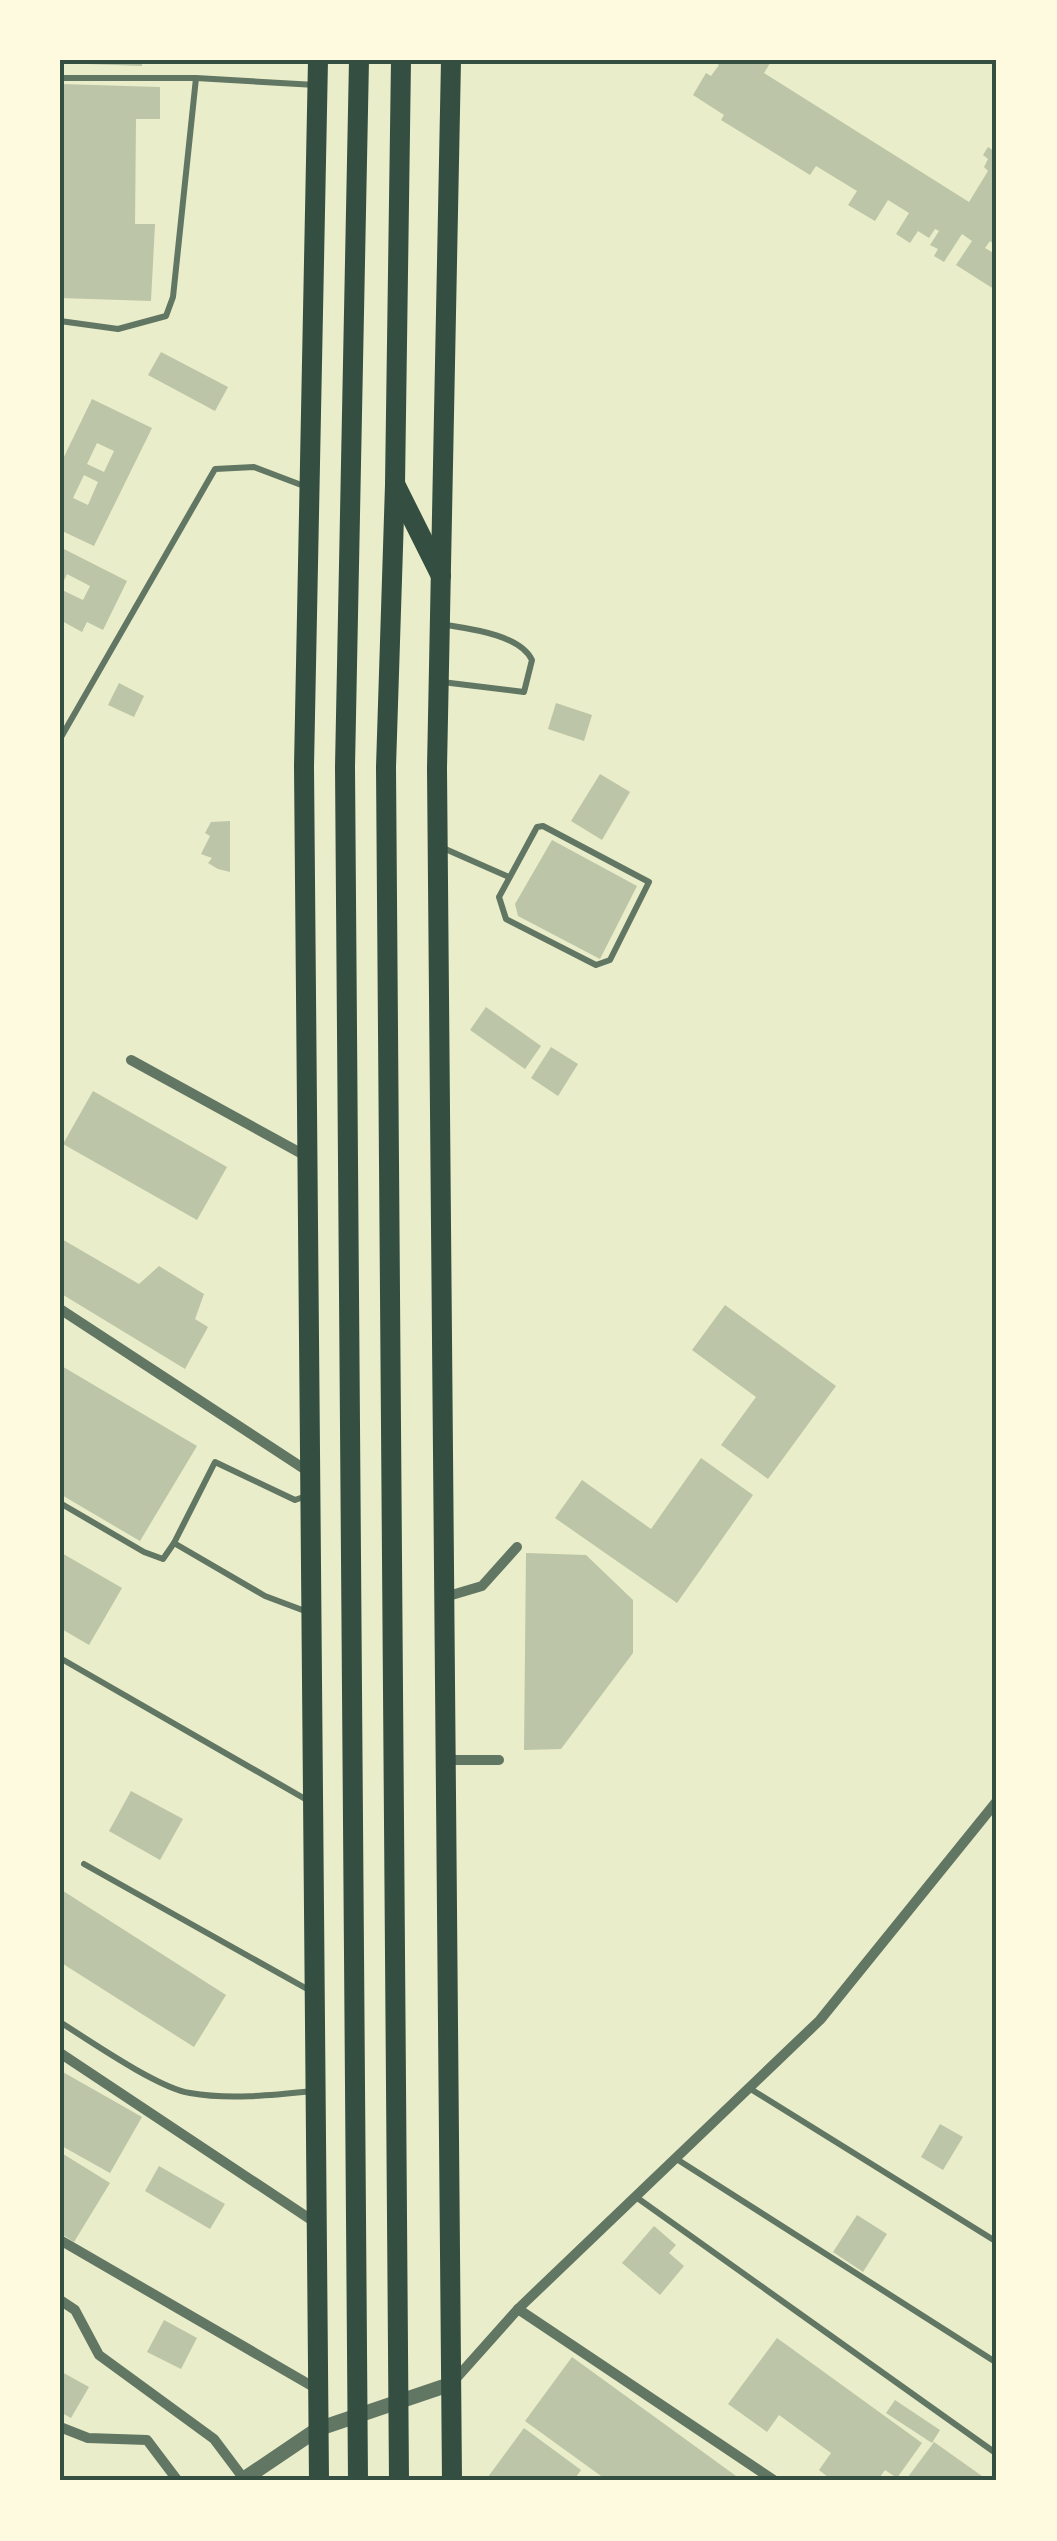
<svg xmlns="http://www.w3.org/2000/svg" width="1057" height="2541" viewBox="0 0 1057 2541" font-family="Barlow,sans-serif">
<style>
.building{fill:#bcc5a7;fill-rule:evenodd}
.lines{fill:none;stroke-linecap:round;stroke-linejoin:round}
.service{stroke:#617663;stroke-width:6}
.minor{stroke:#617663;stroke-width:10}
.tertiary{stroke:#617663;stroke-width:15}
.primary{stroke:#344e41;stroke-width:20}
.trunk{stroke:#344e41;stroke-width:20}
.neatline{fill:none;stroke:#344e41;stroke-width:4}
</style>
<rect width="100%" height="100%" fill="#e9edc9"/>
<g class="building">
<path d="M60,60H142V66L60,63Z"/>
<path d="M711,60H772L764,73L969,202L988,171L984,167L988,159L983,155L988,147L997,153V246L990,241L985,248L997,255V291L956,265L972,241L962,234L944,262L934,256L938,249L930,245L939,231L935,229L929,238L918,231L910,243L896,234L909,213L888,200L875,221L848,205L857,191L816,166L810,175L721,120L724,115L693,95L706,73L711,76L719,65Z"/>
<path d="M60,84L160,87V119H136L135,224H155L151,301L60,298Z"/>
<path d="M161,352L228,387L215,411L148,375Z"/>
<path d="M92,399L152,428L94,546L60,530V465ZM97,443L114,451L104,472L87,464ZM84,475L98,482L88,505L73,498Z"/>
<path d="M60,547L127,581L103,630L87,622L82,632L60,620V589L83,600L90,586L67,574L60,589Z"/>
<path d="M119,683L144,696L134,717L108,705Z"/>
<path d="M556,703L592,715L584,741L548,729Z"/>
<path d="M600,774L630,792L602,840L571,821Z"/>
<path d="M230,821V872L218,869L208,863L212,858L201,854L210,836L205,833L211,822Z"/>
<path d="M552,840L637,886L600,959L518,916L515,904Z"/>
<path d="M486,1007L541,1046L525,1069L470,1030Z"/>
<path d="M551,1047L578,1064L558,1096L531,1078Z"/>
<path d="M93,1091L227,1167L197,1220L63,1144Z"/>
<path d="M60,1238L139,1284L159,1266L204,1294L195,1319L208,1327L185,1369L60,1293Z"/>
<path d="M725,1305L836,1386L768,1479L721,1445L756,1397L692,1350Z"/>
<path d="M60,1365L197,1446L140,1541L60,1494Z"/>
<path d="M701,1458L753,1495L677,1603L555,1518L582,1480L651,1529Z"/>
<path d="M60,1552L122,1588L89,1645L60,1628Z"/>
<path d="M526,1553L586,1555L633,1600V1653L561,1749L524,1750Z"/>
<path d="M131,1791L183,1819L160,1860L109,1831Z"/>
<path d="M60,1889L226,1995L194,2047L60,1962Z"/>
<path d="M61,2071L142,2117L110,2173L60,2145Z"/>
<path d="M940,2124L963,2137L943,2170L921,2157Z"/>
<path d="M60,2152L110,2183L74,2242L60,2233Z"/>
<path d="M159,2166L225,2204L210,2229L145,2191Z"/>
<path d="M857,2215L887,2234L863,2272L833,2252Z"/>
<path d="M654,2226L676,2245L669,2253L684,2266L660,2295L622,2263Z"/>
<path d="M164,2320L197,2338L181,2369L147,2352Z"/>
<path d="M777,2338L922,2443L897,2478L885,2470L877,2481H833L819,2470L831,2453L779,2415L767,2432L728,2404Z"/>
<path d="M572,2357L743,2481H608L525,2421Z"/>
<path d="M60,2371L89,2387L71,2418L60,2412Z"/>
<path d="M895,2400L940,2430L932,2443L886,2413Z"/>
<path d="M524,2428L581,2470L573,2481H485Z"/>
<path d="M934,2442L989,2481H905Z"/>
</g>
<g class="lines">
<g class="service">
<path d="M60,78H196"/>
<path d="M60,321L118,329L166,316L173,297L196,78L316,85"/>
<path d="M442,682L524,692L532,660C520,635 471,629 446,625"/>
<path d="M60,739L215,469L254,467L304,486"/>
<path d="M543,826L649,882L610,960L596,965L506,919L499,897L537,827Z"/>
<path d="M443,848L509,877"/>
<path d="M60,1503L144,1552L163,1559L174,1543L265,1596L305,1611"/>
<path d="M174,1543L215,1462L295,1500L309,1495"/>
<path d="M60,1658L307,1800"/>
<path d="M84,1864L309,1990"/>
<path d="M60,2022C90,2041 158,2088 190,2093C229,2100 274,2095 314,2091"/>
<path d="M749,2088L997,2242"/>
<path d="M675,2158L997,2363"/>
<path d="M636,2197L997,2454"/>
</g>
<g class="minor">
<path d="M131,1060L306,1156"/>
<path d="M60,1309L309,1472"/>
<path d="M445,1597L482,1586L517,1547"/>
<path d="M446,1760H499"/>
<path d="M60,2053L316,2223"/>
<path d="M60,2240L317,2389"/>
<path d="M60,2300L75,2310L99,2355L214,2439L244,2479"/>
<path d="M518,2309L775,2481"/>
<path d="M452,2383L518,2309L820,2020L997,1801"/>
<path d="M60,2427L88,2438L147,2440L178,2481"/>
</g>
<path class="tertiary" d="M241,2481L318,2429L451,2384"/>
<g class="primary">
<path d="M318,60L304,766L319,2481"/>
<path d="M451,60L437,768L452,2481"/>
</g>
<g class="trunk">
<path d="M396,486L441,576"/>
<path d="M358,2481L345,767L359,60"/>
<path d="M399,2481L386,767L395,485L401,60"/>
</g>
</g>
<rect width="1057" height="2541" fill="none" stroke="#fefae0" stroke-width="125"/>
<rect x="62" y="62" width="932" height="2416" class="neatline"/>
</svg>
